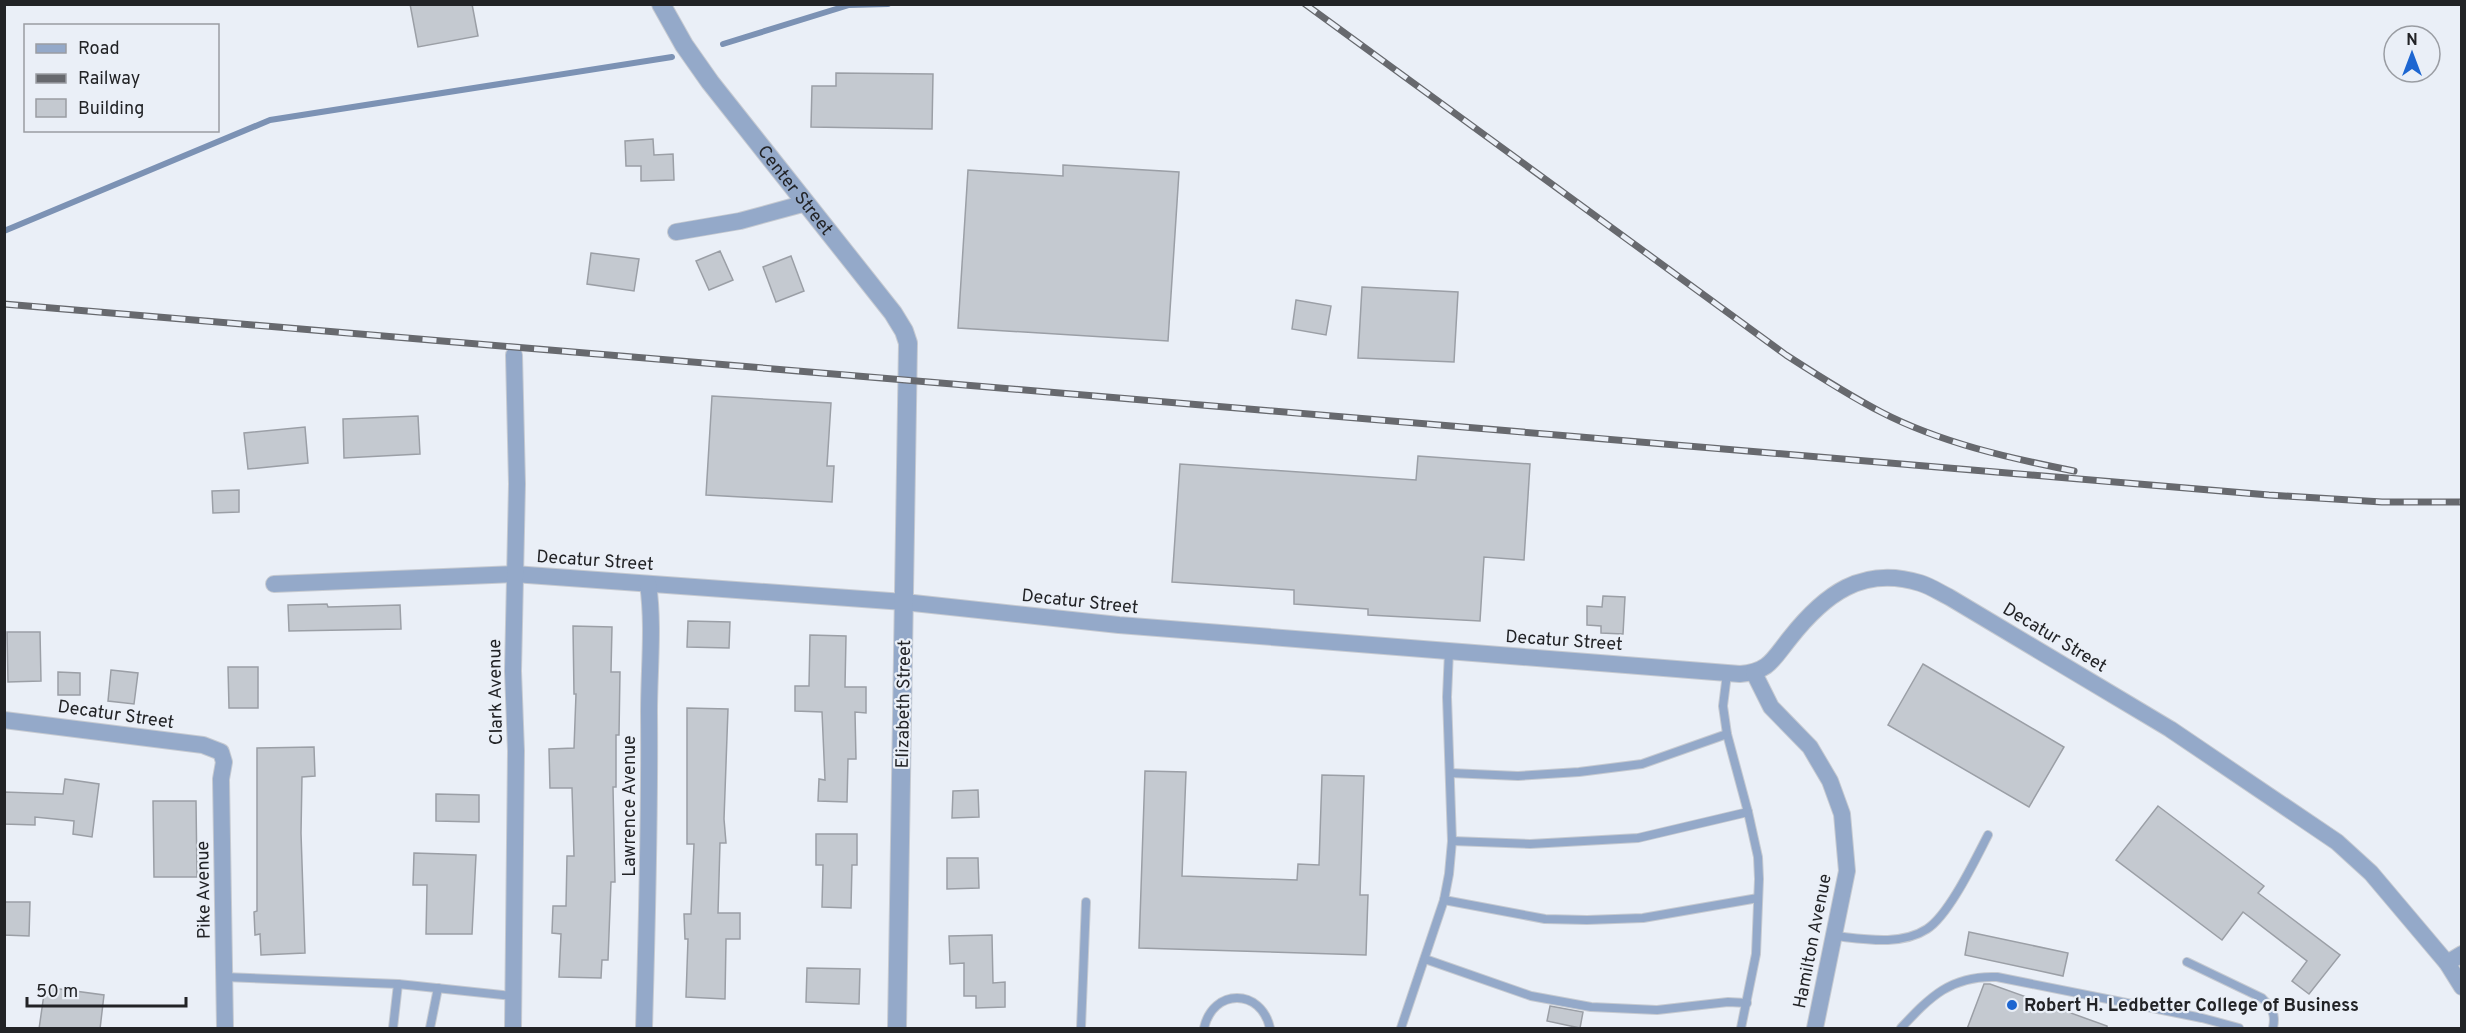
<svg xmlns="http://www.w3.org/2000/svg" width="2466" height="1033" viewBox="0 0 2466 1033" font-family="Overpass,sans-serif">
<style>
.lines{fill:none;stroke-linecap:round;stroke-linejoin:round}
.stream{stroke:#7c92b4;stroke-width:6}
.building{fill:#c4c9d0;stroke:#9b9fa6;stroke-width:1.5}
.service-casing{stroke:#c6cad1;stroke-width:10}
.minor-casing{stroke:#c6cad1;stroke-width:18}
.tertiary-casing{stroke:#c6cad1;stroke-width:20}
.service{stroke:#94a9c9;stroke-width:8}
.minor{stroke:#94a9c9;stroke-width:16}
.tertiary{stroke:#94a9c9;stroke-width:18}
.rail-casing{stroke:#67696e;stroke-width:7}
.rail{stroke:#eaeff7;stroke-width:4.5;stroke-dasharray:14;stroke-linecap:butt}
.poi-dot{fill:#1d66d1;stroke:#eaeff7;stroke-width:2}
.labels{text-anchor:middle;stroke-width:4.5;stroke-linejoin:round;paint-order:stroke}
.street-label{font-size:18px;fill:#222326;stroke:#eaeff7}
.poi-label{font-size:18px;font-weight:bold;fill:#222326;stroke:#eaeff7;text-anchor:start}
</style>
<rect width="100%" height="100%" fill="#eaeff7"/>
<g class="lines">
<g class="stream">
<path d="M723,44L849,5L888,4"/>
<path d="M4,231L270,120L672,57"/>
</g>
</g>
<g class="building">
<path d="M410,4H472L478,36L418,47Z"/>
<path d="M836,73L933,74L932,129L811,127L812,86H836Z"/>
<path d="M653,139L654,155L673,154L674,180L641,181V166H626L625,141Z"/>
<path d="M1063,165L1179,172L1168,341L958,328L968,170L1063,176Z"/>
<path d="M720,251L733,280L709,290L696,261Z"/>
<path d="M591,253L639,259L634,291L587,284Z"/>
<path d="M791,256L804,291L776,302L763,267Z"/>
<path d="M1362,287L1458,292L1454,362L1358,358Z"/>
<path d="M1296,300L1331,306L1326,335L1292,329Z"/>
<path d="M712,396L831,403L827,466H834L832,502L706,495Z"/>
<path d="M418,416L420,454L344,458L343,419Z"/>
<path d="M305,427L308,463L248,469L244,433Z"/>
<path d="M1418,456L1530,464L1524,560L1484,557L1480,621L1368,615V609L1294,604V590L1172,582L1180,464L1416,480Z"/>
<path d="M239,490V512L213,513L212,491Z"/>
<path d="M1603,596L1625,597L1623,634L1601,633V626L1587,625V606L1602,607Z"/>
<path d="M327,604L328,607L400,605L401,629L289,631L288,605Z"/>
<path d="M688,621L730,622L729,648L687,647Z"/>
<path d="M573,626L612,627L611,672H620L619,735H616V787H613L615,882H611L608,960H602L601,978L559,977L561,934L552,933L553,906H566L567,856H574L572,788H550L549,749L574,748L576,694H574Z"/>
<path d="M7,632H40L41,681L8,682Z"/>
<path d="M810,635L846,636L845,687H866V713L855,712L856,759H848L847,802L818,801L819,779L825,780L822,712L795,711V686H809Z"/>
<path d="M1923,664L2064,747L2029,807L1888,725Z"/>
<path d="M228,667H258V708H229Z"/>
<path d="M111,670L138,673L134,704L108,701Z"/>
<path d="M58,672L80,673V695H58Z"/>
<path d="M687,708L728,709L724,819L726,843H720L718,913H740V939H726L725,999L686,997L688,939H685L684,914H691L694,844H687Z"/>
<path d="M314,747L315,776L302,777L301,833L305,953L261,955L260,934L255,935L254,912L257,911V748Z"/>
<path d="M1145,771L1186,772L1182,876L1297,880L1298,864L1319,865L1322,775L1364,776L1360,895H1368L1366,955L1139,948Z"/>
<path d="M65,779L99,784L92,837L73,834L74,821L35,817V825L4,824V792L63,794Z"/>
<path d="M978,790L979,817L952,818L953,791Z"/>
<path d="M436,794L479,795V822L436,821Z"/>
<path d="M153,801H196L197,877H154Z"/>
<path d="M2158,806L2264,886L2258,893L2340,955L2309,994L2292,981L2307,961L2243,912L2222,940L2116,860Z"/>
<path d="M816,834H857V865H852L851,908L822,907L823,865H816Z"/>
<path d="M414,853L476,855L472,934H426L427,885H413Z"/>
<path d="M947,858H978L979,888L947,889Z"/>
<path d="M5,902H30L29,936L4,935Z"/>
<path d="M1969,932L2068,953L2063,976L1965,955Z"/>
<path d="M992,935L993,983L1005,982V1007L976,1008V996H964V963L950,964L949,936Z"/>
<path d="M807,968L860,969L859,1004L806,1002Z"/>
<path d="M1984,984H1990L2107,1026V1029H1967Z"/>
<path d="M45,987L104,995L100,1029H39Z"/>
<path d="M1550,1006L1583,1012L1580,1028L1547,1021Z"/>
</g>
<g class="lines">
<defs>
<g id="service">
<path d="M1727,674L1723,706L1727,734L1748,812L1758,857L1759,879L1756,954L1741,1028"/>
<path d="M1450,773L1518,776L1579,772L1642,764L1727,734"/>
<path d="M1452,841L1530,844L1638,838L1748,812"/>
<path d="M1444,900L1545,919L1587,920L1643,918L1758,898"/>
<path d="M1835,936C1864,939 1901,946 1927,929C1949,915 1975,860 1988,835"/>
<path d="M1425,959L1531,996L1591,1007L1657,1010L1728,1002L1747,1003"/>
<path d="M2187,962L2262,998C2272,1008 2276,1014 2273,1028"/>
<path d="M224,977L398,984L513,996"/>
<path d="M393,1028L398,984"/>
<path d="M430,1028L438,988"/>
<path d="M1081,1028L1086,902"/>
<path d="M1204,1028C1213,988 1261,988 1270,1028"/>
<path d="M1401,1028L1444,900L1449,874L1452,841L1447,697L1449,651"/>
<path d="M1901,1028C1930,997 1951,975 1997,977L2202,1018L2239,1028"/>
</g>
<g id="minor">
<path d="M676,232L740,221L806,203"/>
<path d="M274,584L514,574L904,602L1119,625L1740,674C1769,672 1773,659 1790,638C1824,595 1862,565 1920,583C1930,586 1939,592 1949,597L2170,729L2337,842L2371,873L2447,963L2462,987"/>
<path d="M1754,673L1771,707L1810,747L1830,781L1842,814L1847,871L1815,1028"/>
<path d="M4,720L203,745L221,752L224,762L221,779L225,1028"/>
<path d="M2447,963L2462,954"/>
<path d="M513,1028L516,751L513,671L517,484L514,355"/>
<path d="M644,1028C647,923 650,818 649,712C649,669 654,626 648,584"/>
</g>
<g id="tertiary">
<path id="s1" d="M661,4L684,45L710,82L893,313L904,331L908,343L897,1028"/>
</g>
</defs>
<use href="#service" class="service-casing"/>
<use href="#minor" class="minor-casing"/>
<use href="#tertiary" class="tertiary-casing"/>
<use href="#service" class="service"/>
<use href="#minor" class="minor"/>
<use href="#tertiary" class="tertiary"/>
<defs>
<g id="rail">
<path d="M1305,4L1786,355C1817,375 1848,395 1881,412C1941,443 2009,458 2074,471"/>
<path d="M4,304L2269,495L2382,502H2462"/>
</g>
</defs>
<use href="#rail" class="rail-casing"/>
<use href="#rail" class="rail"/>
</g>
<circle class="poi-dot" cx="2012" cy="1005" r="6"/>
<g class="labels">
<g class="street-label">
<text dy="6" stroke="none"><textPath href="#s1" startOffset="230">Center Street</textPath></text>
<text transform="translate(595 560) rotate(4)" y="6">Decatur Street</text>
<text transform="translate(1080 601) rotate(6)" y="6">Decatur Street</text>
<text transform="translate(2055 637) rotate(31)" y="6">Decatur Street</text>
<text transform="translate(1564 640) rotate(4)" y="6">Decatur Street</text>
<text transform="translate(495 692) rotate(-91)" y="6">Clark Avenue</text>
<text transform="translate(903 704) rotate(-89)" y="6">Elizabeth Street</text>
<text transform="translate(116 714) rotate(8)" y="6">Decatur Street</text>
<text transform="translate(629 806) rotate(-90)" y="6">Lawrence Avenue</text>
<text transform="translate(203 890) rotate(-91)" y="6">Pike Avenue</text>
<text transform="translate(1812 941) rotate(-79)" y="6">Hamilton Avenue</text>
</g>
<g class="poi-label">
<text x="2024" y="1011">Robert H. Ledbetter College of Business</text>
</g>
</g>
<rect width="2466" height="1033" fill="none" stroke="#222326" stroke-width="12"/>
<rect x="24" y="24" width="195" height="108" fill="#eaeff7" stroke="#9a9da3" stroke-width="1.5"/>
<rect x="36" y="44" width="30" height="9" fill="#94a9c9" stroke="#9a9da3" stroke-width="1.5"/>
<text x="78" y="54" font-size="18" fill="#222326">Road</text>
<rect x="36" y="74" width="30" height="9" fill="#67696e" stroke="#9a9da3" stroke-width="1.5"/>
<text x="78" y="84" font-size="18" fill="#222326">Railway</text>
<rect x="36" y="99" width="30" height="18" fill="#c4c9d0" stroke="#9a9da3" stroke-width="1.5"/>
<text x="78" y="114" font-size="18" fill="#222326">Building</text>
<g transform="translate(2412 54)"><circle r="28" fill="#eaeff7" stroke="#9a9da3" stroke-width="1.5"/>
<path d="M0-4.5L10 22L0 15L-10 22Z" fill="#1d66d1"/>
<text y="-9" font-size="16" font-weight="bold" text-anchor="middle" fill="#222326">N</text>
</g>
<path d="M27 997v9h159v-9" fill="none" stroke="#222326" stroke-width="3"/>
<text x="36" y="997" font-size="18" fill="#222326" stroke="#eaeff7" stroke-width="4.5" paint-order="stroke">50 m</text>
</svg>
